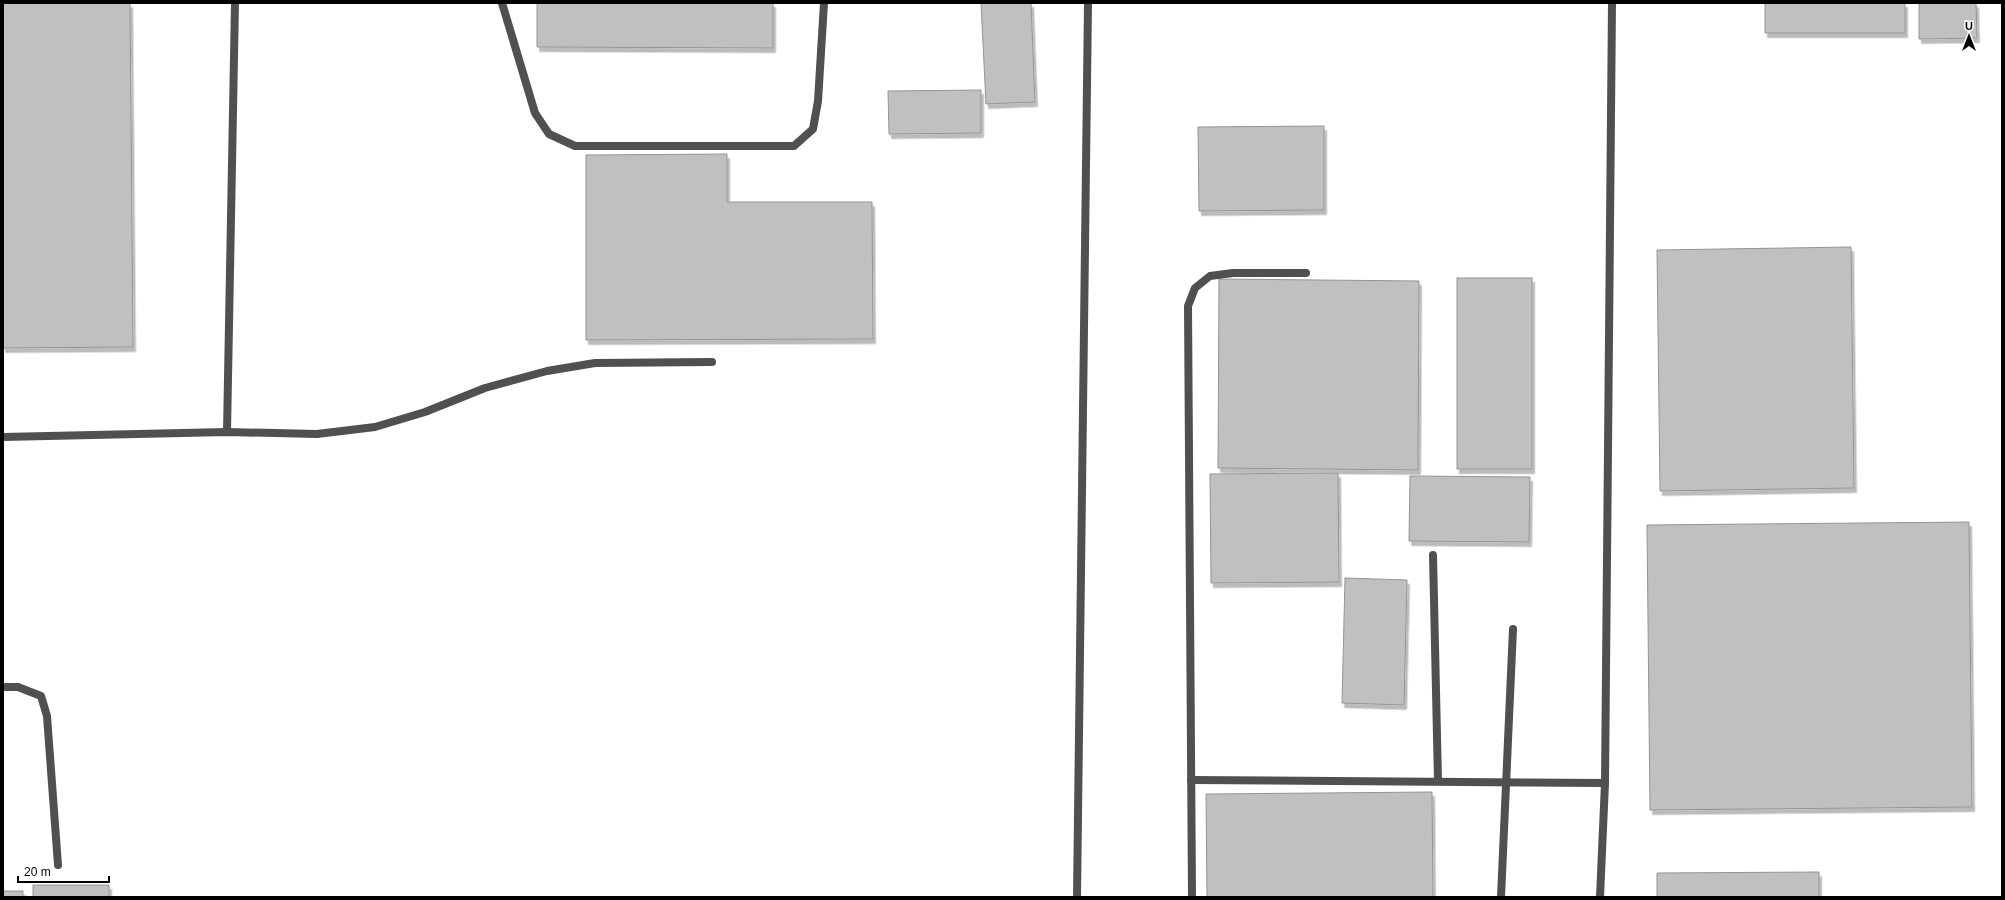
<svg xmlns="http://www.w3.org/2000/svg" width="2005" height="900" viewBox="0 0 2005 900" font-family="Helvetica,sans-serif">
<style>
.building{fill:#c0c0c0;stroke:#949494;filter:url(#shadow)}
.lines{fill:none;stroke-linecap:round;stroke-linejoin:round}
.lane{stroke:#505050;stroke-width:8}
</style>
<defs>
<filter id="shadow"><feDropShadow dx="2.5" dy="4.5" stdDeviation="0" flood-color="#0004"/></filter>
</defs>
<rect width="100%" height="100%" fill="#fff"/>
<g class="building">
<path d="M3,3H130L133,347L3,348Z"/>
<path d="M537,3H773V48L537,47Z"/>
<path d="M981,3H1031L1035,102L986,104Z"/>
<rect x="1765" y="3" width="140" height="30"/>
<path d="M1919,3H1976L1977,38L1919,39Z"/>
<path d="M981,90V133L889,134L888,91Z"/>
<path d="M1324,126V210L1199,211L1198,127Z"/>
<path d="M727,154V202H872L873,339L586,340V155Z"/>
<path d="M1851,247L1854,488L1660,491L1657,250Z"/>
<rect x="1457" y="278" width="75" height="191"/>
<path d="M1219,279L1419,281L1418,470L1218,468Z"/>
<path d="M1338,473L1339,582L1211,583L1210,474Z"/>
<path d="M1410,476L1530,477L1529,542L1409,541Z"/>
<path d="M1969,522L1972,807L1650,810L1647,525Z"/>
<path d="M1345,578L1407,580L1404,705L1342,703Z"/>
<path d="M1432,792L1433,897H1207L1206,794Z"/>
<path d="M1819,872V897H1657V873Z"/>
<rect x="33" y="885" width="76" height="12"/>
<rect x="3" y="891" width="20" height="6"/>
</g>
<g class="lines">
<g class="lane">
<path d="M502,3L535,113L549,134L575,146H794L813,129L818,101L824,3"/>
<path d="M227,432L235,3"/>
<path d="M3,437L227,432L317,434L375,427L425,412L485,388L547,371L595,363L712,362"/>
<path d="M1433,555L1438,781"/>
<path d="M3,687H18L41,696L47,716L58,865"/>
<path d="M1191,780L1605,783"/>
<path d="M1077,897L1088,3"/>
<path d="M1192,897L1188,306L1195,288L1210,276L1233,273H1306"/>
<path d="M1501,897L1513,629"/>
<path d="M1600,897L1605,783L1612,3"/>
</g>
</g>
<rect width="2005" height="900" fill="none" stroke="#000000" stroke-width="8"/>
<g transform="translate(1969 36)" stroke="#ffffff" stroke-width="3" paint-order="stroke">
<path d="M0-3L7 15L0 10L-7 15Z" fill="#000000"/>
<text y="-6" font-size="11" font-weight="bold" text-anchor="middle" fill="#000000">U</text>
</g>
<path d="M18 876v6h91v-6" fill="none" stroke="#000000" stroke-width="2"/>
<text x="24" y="876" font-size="12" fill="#000000" stroke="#ffffff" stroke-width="3" paint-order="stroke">20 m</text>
</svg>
